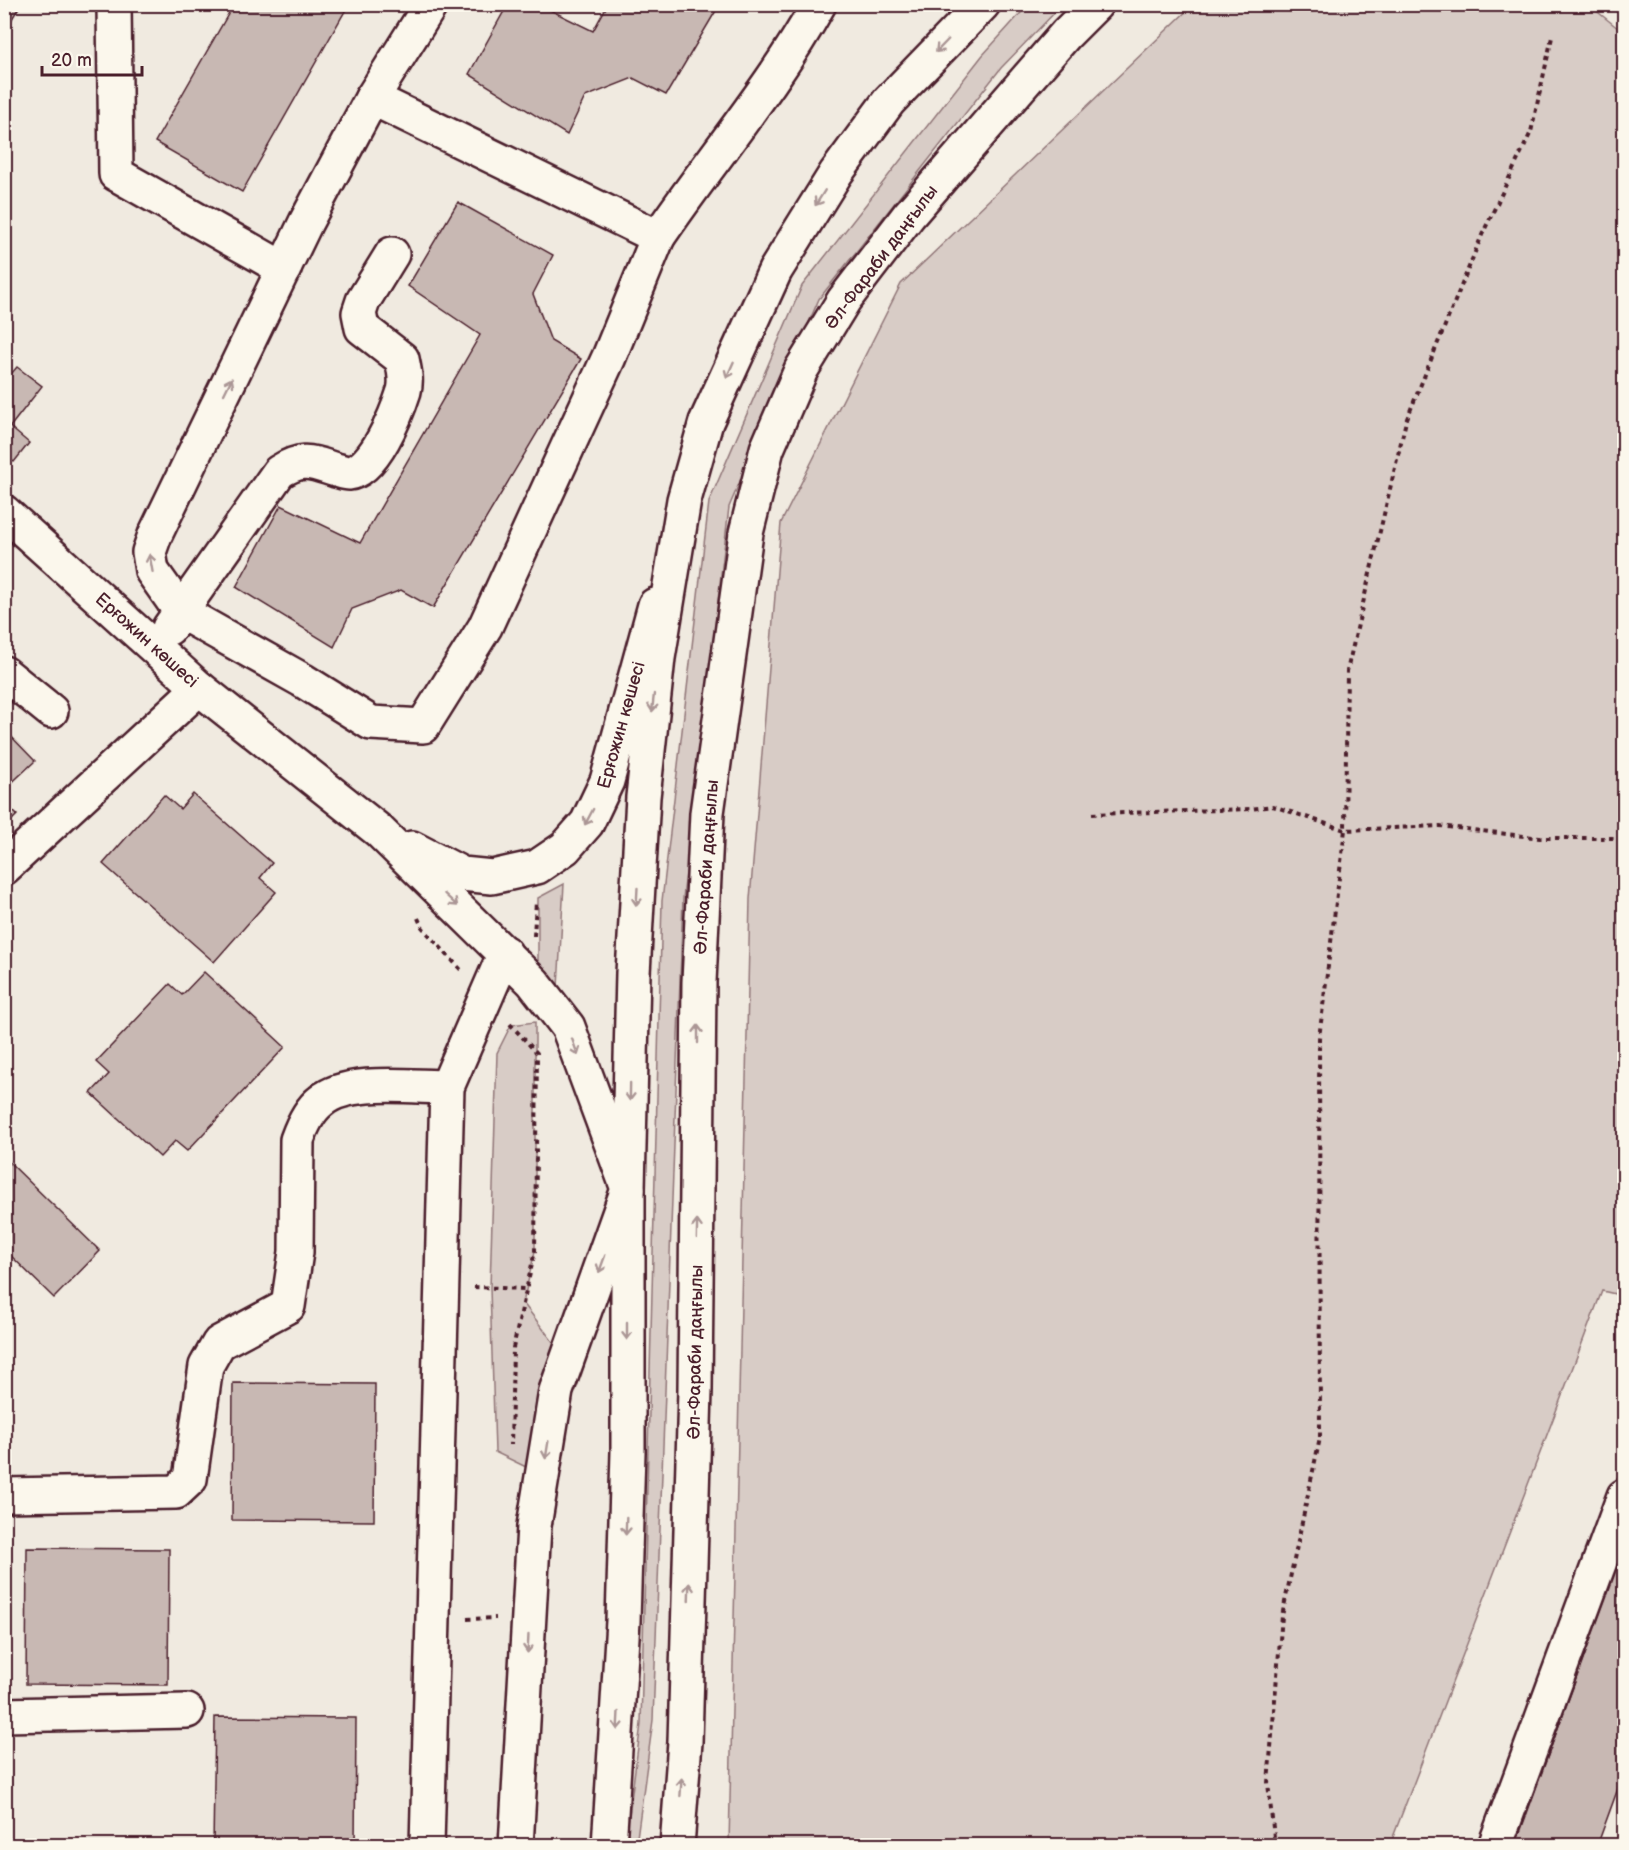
<svg xmlns="http://www.w3.org/2000/svg" width="1629" height="1850" viewBox="0 0 1629 1850" font-family="'Balsamiq Sans',sans-serif">
<style>
.green{fill:#d8ccc6;stroke:#917678;stroke-width:1.5}
.building{fill:#c8b8b3;stroke:#4a1f2b;stroke-width:1.5}
.lines{fill:none;stroke-linecap:round;stroke-linejoin:round}
.minor-casing{stroke:#4a1f2b;stroke-width:38}
.major-casing{stroke:#4a1f2b;stroke-width:38}
.path{stroke:#4a1f2b;stroke-width:4;stroke-dasharray:4.5 4.5;stroke-linecap:butt}
.minor{stroke:#fbf7ec;stroke-width:33}
.major{stroke:#fbf7ec;stroke-width:33}
.oneway{stroke:#ab9695}
.labels{text-anchor:middle;stroke-width:4.5;stroke-linejoin:round;paint-order:stroke}
.street-label{font-size:18px;fill:#4a1f2b;stroke:#fbf7ec}
</style>
<rect width="100%" height="100%" fill="#f0eae0"/>
<filter id="ink" filterUnits="userSpaceOnUse"><feTurbulence type="fractalNoise" baseFrequency=".0167" numOctaves="2"/><feDisplacementMap in="SourceGraphic" scale="12" xChannelSelector="R" yChannelSelector="G"/><feConvolveMatrix kernelMatrix="1 2 1 2 8 2 1 2 1" color-interpolation-filters="sRGB"/></filter>
<g filter="url(#ink)">
<g class="green">
<path d="M1028,5H1062L1001,68L819,299L729,507L683,898L653,1720L636,1845L625,1846L641,1724L662,901L709,502L802,286L982,56Z"/>
<path d="M1193,5H1589L1624,33V1296L1602,1291L1390,1845H729L750,899L781,523L901,284Z"/>
<path d="M564,884L557,1004L538,968V898Z"/>
<path d="M535,1022V1251L523,1303L557,1347L543,1471L526,1467L495,1452L490,1288L497,1053L511,1025Z"/>
</g>
<g class="building">
<path d="M4,4H21L4,32Z"/>
<path d="M234,4H349L242,192L155,142Z"/>
<path d="M508,4H538L593,31L608,4H720L666,95L633,78L585,97L567,135L469,74Z"/>
<path d="M458,202L553,255L533,294L551,341L581,359L433,608L401,590L352,609L334,647L236,587L281,505L360,543L480,335L408,286Z"/>
<path d="M17,367L42,386L10,427L29,443L14,462L4,455V382Z"/>
<path d="M4,729L35,761L4,790Z"/>
<path d="M193,794L272,863L260,878L276,892L214,962L103,864L164,795L180,809Z"/>
<path d="M4,802L17,815L4,828Z"/>
<path d="M204,972L285,1047L187,1151L175,1141L160,1157L91,1093L109,1074L96,1062L170,984L182,995Z"/>
<path d="M4,1157L100,1251L54,1298L4,1249Z"/>
<path d="M233,1383L375,1384L374,1521L232,1520Z"/>
<path d="M1624,1547V1772L1597,1846H1515Z"/>
<path d="M27,1548L169,1549L168,1685L26,1684Z"/>
<path d="M215,1717L356,1718L355,1846H213Z"/>
</g>
<g class="lines">
<defs>
<g id="minor">
<path d="M114,4L116,174L284,269"/>
<path d="M431,4L372,98L306,222L155,535L149,552L152,571L181,612L302,680L371,723L423,726L485,627L609,357L658,237"/>
<path d="M372,98L658,237C711,159 773,87 819,4"/>
<path d="M4,512L199,688L378,830L533,982L568,1027L628,1189L556,1391L534,1526L516,1846"/>
<path d="M169,628L279,472C303,457 310,462 336,470C340,471 345,473 349,473C374,471 397,413 404,391C407,380 404,369 402,359L362,328L359,313L363,301L392,254"/>
<path d="M4,673L51,711"/>
<path d="M412,848L462,874L492,877L537,867L565,848L587,823L607,781L655,605"/>
<path d="M4,868L199,688"/>
<path d="M4,1495L176,1492L190,1479L206,1366L219,1343L288,1306L296,1252L297,1140C302,1126 309,1110 321,1101C348,1078 412,1087 447,1087"/>
<path d="M4,1715L187,1711"/>
<path d="M427,1846L447,1087L505,953"/>
<path d="M1495,1846L1624,1496"/>
</g>
<g id="major">
<path d="M609,1846L623,1621L628,1452V1189L633,973L643,797L658,658L684,500L706,422L775,271L836,173L889,101L983,4"/>
<path d="M677,1846L685,1742L695,1390L699,982L707,813L746,533L767,449L801,370L844,300L909,215L1066,34L1096,4"/>
</g>
</defs>
<use href="#minor" class="minor-casing"/>
<use href="#major" class="major-casing"/>
<g class="path">
<path d="M1092,814L1250,809L1273,806L1345,830L1440,826L1540,838H1624"/>
<path d="M418,918L422,927L461,970"/>
<path d="M534,936L536,901"/>
<path d="M510,1024L537,1053L535,1251L513,1348L511,1445"/>
<path d="M474,1287L526,1289"/>
<path d="M467,1619L496,1618"/>
<path d="M1275,1846L1268,1783L1282,1616L1320,1438L1319,1038L1345,830L1347,671L1406,421L1482,235L1531,132L1552,37"/>
</g>
<use href="#minor" class="minor"/>
<use href="#major" class="major"/>
</g>
<defs><path id="oneway-shaft" d="M-6 0H5M1.5-3L5.5 0L1.5 3" fill="none" stroke-width="1.6" stroke-linecap="round" stroke-linejoin="round" transform="scale(1.5)"/></defs>
<g class="oneway">
<use href="#oneway-shaft" transform="translate(942 46) rotate(134)"/>
<use href="#oneway-shaft" transform="translate(820 198) rotate(122)"/>
<use href="#oneway-shaft" transform="translate(730 370) rotate(114)"/>
<use href="#oneway-shaft" transform="translate(228 386) rotate(-64)"/>
<use href="#oneway-shaft" transform="translate(151 563) rotate(-100)"/>
<use href="#oneway-shaft" transform="translate(653 703) rotate(96)"/>
<use href="#oneway-shaft" transform="translate(589 817) rotate(118)"/>
<use href="#oneway-shaft" transform="translate(637 897) rotate(93)"/>
<use href="#oneway-shaft" transform="translate(451 900) rotate(43)"/>
<use href="#oneway-shaft" transform="translate(698 1034) rotate(-90)"/>
<use href="#oneway-shaft" transform="translate(575 1047) rotate(70)"/>
<use href="#oneway-shaft" transform="translate(630 1092) rotate(91)"/>
<use href="#oneway-shaft" transform="translate(697 1229) rotate(-89)"/>
<use href="#oneway-shaft" transform="translate(602 1264) rotate(110)"/>
<use href="#oneway-shaft" transform="translate(627 1331) rotate(90)"/>
<use href="#oneway-shaft" transform="translate(547 1450) rotate(99)"/>
<use href="#oneway-shaft" transform="translate(626 1526) rotate(92)"/>
<use href="#oneway-shaft" transform="translate(689 1592) rotate(-88)"/>
<use href="#oneway-shaft" transform="translate(528 1644) rotate(93)"/>
<use href="#oneway-shaft" transform="translate(618 1721) rotate(93)"/>
<use href="#oneway-shaft" transform="translate(681 1787) rotate(-86)"/>
</g>
</g>
<g class="labels">
<g class="street-label">
<text transform="translate(881 257) rotate(-53)" y="6">Әл-Фараби даңғылы</text>
<text transform="translate(147 640) rotate(42)" y="6">Ерғожин көшесі</text>
<text transform="translate(621 725) rotate(-74)" y="6">Ерғожин көшесі</text>
<text transform="translate(706 867) rotate(-86)" y="6">Әл-Фараби даңғылы</text>
<text transform="translate(695 1352) rotate(-89)" y="6">Әл-Фараби даңғылы</text>
</g>
</g>
<rect width="1629" height="1850" fill="none" stroke="#fbf7ec" stroke-width="24"/>
<rect x="12" y="12" width="1605" height="1826" fill="none" stroke="#4a1f2b" stroke-width="2" filter="url(#ink)"/>
<path d="M42 66v9h100v-9" fill="none" stroke="#4a1f2b" stroke-width="3"/>
<text x="51" y="66" font-size="18" fill="#4a1f2b" stroke="#fbf7ec" stroke-width="4.5" paint-order="stroke">20 m</text>
</svg>
